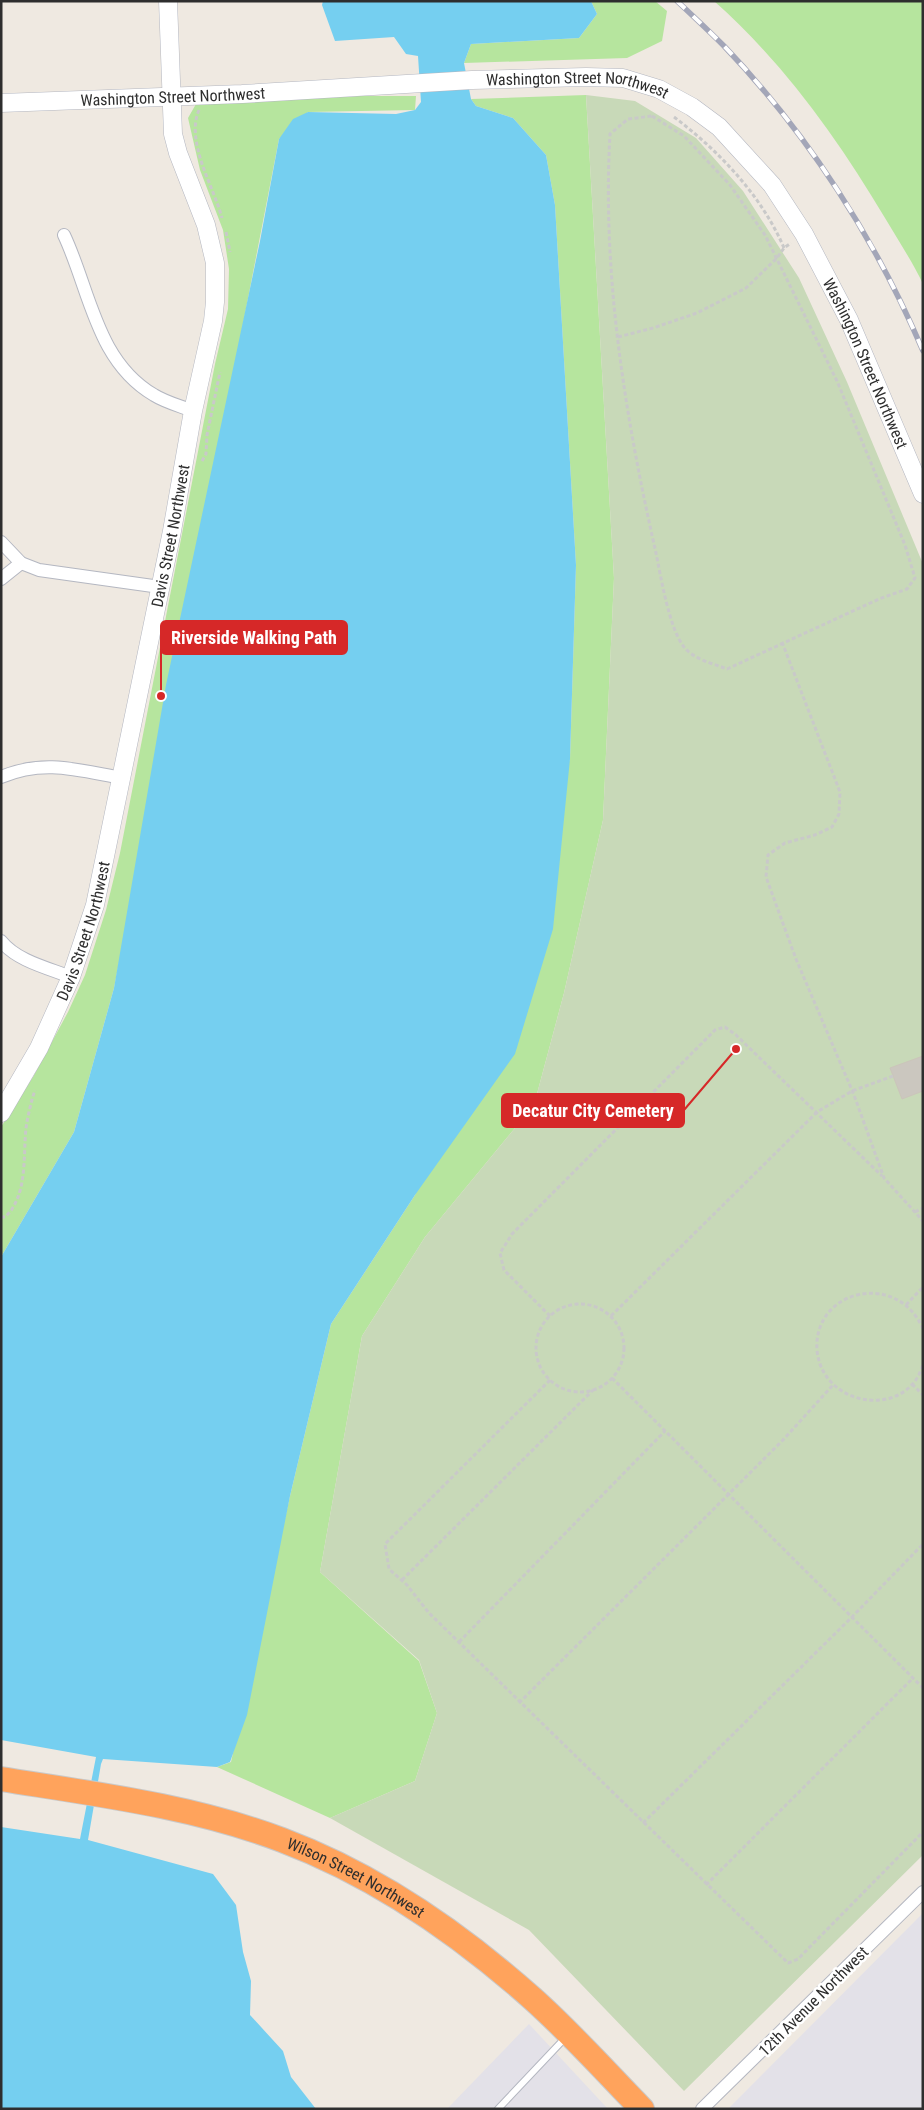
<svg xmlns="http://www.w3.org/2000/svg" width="924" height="2110" viewBox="0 0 924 2110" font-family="'Roboto Condensed',sans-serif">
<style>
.industrial{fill:#e3e1e8}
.green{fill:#b6e59e}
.cemetery{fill:#c8d9b8}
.water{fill:#75cff0}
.building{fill:#cbc7bf;stroke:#cbc5ba}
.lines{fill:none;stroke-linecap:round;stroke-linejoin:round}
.lane-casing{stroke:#b4b7c1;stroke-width:8}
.street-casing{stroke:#b4b7c1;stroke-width:14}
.secondary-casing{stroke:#b4b7c1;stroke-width:19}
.highway-casing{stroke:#c9c9c9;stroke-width:26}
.path{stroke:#c9c9c9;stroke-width:3;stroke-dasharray:4 2.5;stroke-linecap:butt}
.lane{stroke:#fff;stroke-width:6}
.street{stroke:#fff;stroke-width:12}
.secondary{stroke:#fff;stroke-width:18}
.highway{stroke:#ffa35c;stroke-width:24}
.rail-casing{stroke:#a3a6b8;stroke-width:5.5}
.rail{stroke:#fff;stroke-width:4;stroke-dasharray:11;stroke-linecap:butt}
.labels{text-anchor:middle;stroke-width:5;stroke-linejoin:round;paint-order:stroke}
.street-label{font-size:16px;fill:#2e2e2e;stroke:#fff}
.leader{fill:none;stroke:#d62828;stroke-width:2}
.callout-dot{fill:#d62828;stroke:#fff;stroke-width:2}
.callout{fill:#d62828;stroke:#d62828;stroke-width:2}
.callout-label{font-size:18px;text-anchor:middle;font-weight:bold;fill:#fff}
</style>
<rect width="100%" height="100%" fill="#efe9e1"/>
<g class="industrial">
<path d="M923,1913V2109H728Z"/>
<path d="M529,2024L608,2109H447Z"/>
</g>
<g class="green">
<path d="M591,1H655L667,11L662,41L627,58L464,63L471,44L579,38L597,14Z"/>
<path d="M714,1H923V284C912,261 898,240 885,218C838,139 783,62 714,1Z"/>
<path d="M586,95L614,578L603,820L564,993L534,1105L425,1237L362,1336L320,1572L419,1661L437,1713L415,1781L330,1818L217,1767L231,1762L290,1496L331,1324L415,1195L570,759L576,565L555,205L546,155L513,118L476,106L471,99Z"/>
<path d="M359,96H416L415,110L308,112L279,139L114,988L74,1132L1,1257V1127L33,1077L68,1012L85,975L106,910L120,853L215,364L228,309L229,269L223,230L200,170L188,118L196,104Z"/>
</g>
<path class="cemetery" d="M586,95L635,101L696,138L743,191L799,278L847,382L923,564V1855L684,2091L529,1930L330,1818L415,1781L437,1713L419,1660L320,1572L362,1336L425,1237L534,1105L564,993L603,820L614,578Z"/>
<path class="water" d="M323,1H591L597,14L579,38L471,44L464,63L471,99L476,106L513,118L546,155L555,205L576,565L570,759L553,929L515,1054L415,1195L331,1324L290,1496L247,1715L230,1762L217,1767L103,1759L101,1764L88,1840L213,1874L236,1905L243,1952L251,1981L250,2015L283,2051L291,2077L316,2109H1V1827L80,1839L96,1757L1,1740V1257L74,1132L114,988L166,685L260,241L279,139L293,119L308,112L396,114L415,110L421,102L418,56L406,54L394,37L335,41L322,5Z"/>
<path class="building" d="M923,1056V1091L902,1099L890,1068Z"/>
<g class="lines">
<defs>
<path id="lane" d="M498,2109L566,2037"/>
<g id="street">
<path d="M64,235C90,290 96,361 154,395C165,402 180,406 193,411"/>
<path d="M1,542L21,563L39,570L160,587"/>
<path d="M1,579L21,563"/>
<path d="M1,777C44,759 77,770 121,778"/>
<path d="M1,941C17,961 48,968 71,977"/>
<path d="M702,2109L923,1892"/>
</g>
<g id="secondary">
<path id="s1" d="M1,103L242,94L472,80L586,77L623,78L659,89L692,107L719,127L772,185L804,234L849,320L923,494"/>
<path id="s2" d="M1,1113L39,1048L71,977L95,905L172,531L193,411L213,321L215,302V263L206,225L178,153L173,134L168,1"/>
</g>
<g id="highway">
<path id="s3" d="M1,1779C95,1794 192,1806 282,1840C375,1875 459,1933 533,1999C571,2033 606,2072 642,2109"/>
</g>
</defs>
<use href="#lane" class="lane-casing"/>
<use href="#street" class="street-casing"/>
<use href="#secondary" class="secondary-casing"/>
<use href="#highway" class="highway-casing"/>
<g class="path">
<path d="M199,110C185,142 214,187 222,218"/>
<path d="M652,116L684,136L730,185L765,235L837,381L905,545L915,578L907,589L879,599L727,669C712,663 695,660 684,647C669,628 661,577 656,553C625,416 602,275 610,134L628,119Z"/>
<path d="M674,117C719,151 762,196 784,248"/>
<path d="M226,232L230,252"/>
<path d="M618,337L653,328L697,313L746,288L777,258L784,248L791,243"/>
<path d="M202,461L206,454L207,435L220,372"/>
<path d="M782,642L840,792L839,814L832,827L815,835L785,843L768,855L766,877L796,959L854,1095L884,1178L923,1221"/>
<path d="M915,1212L923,1208"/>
<path d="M1,1217H5C28,1196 23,1156 26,1128C28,1115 31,1102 35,1090"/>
<circle cx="580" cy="1348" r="44"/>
<path d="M906,1305L923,1287"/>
<path d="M550,1316L504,1270L500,1253L512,1234L715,1030L725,1027L736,1035L882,1176"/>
<path d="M611,1316L817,1112L852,1091L893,1076"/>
<path d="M923,1329C898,1270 813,1289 817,1350C822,1408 908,1420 923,1364"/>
<path d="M612,1378L923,1688"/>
<path d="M550,1380L385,1544L389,1569L407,1585L429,1613L788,1963L798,1959L923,1832"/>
<path d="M912,1384L923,1395"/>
<path d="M402,1580L593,1390"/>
<path d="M459,1642L665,1431"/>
<path d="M519,1703L783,1440L833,1385"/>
<path d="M643,1823L852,1617L923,1544"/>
<path d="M706,1885L913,1678"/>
</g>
<use href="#lane" class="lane"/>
<use href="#street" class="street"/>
<use href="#secondary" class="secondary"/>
<use href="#highway" class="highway"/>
<defs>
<path id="rail" d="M677,1C693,16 709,31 724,46C808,134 876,240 923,351"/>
</defs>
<use href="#rail" class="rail-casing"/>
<use href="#rail" class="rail"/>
</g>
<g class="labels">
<g class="street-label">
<text dy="6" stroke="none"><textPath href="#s1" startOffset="578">Washington Street Northwest</textPath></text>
<text dy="6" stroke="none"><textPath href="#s1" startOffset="172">Washington Street Northwest</textPath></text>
<text dy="6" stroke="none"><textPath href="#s1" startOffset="1012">Washington Street Northwest</textPath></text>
<text dy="6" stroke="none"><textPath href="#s2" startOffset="606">Davis Street Northwest</textPath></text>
<text dy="6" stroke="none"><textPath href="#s2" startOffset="201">Davis Street Northwest</textPath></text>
<text dy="6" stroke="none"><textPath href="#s3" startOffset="371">Wilson Street Northwest</textPath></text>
<text transform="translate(813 2001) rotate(-45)" y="6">12th Avenue Northwest</text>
</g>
</g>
<path class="leader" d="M161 696L161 637M736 1049L684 1110"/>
<g class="callout-dot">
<circle cx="161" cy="696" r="5"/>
<circle cx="736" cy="1049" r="5"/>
</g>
<g class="callout">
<rect x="161" y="621" width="186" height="33" rx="5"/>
<rect x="502" y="1094" width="182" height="33" rx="5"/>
</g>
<g class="callout-label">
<text x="254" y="644">Riverside Walking Path</text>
<text x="593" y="1117">Decatur City Cemetery</text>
</g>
<rect width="924" height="2110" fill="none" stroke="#2e2e2e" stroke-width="5"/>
</svg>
